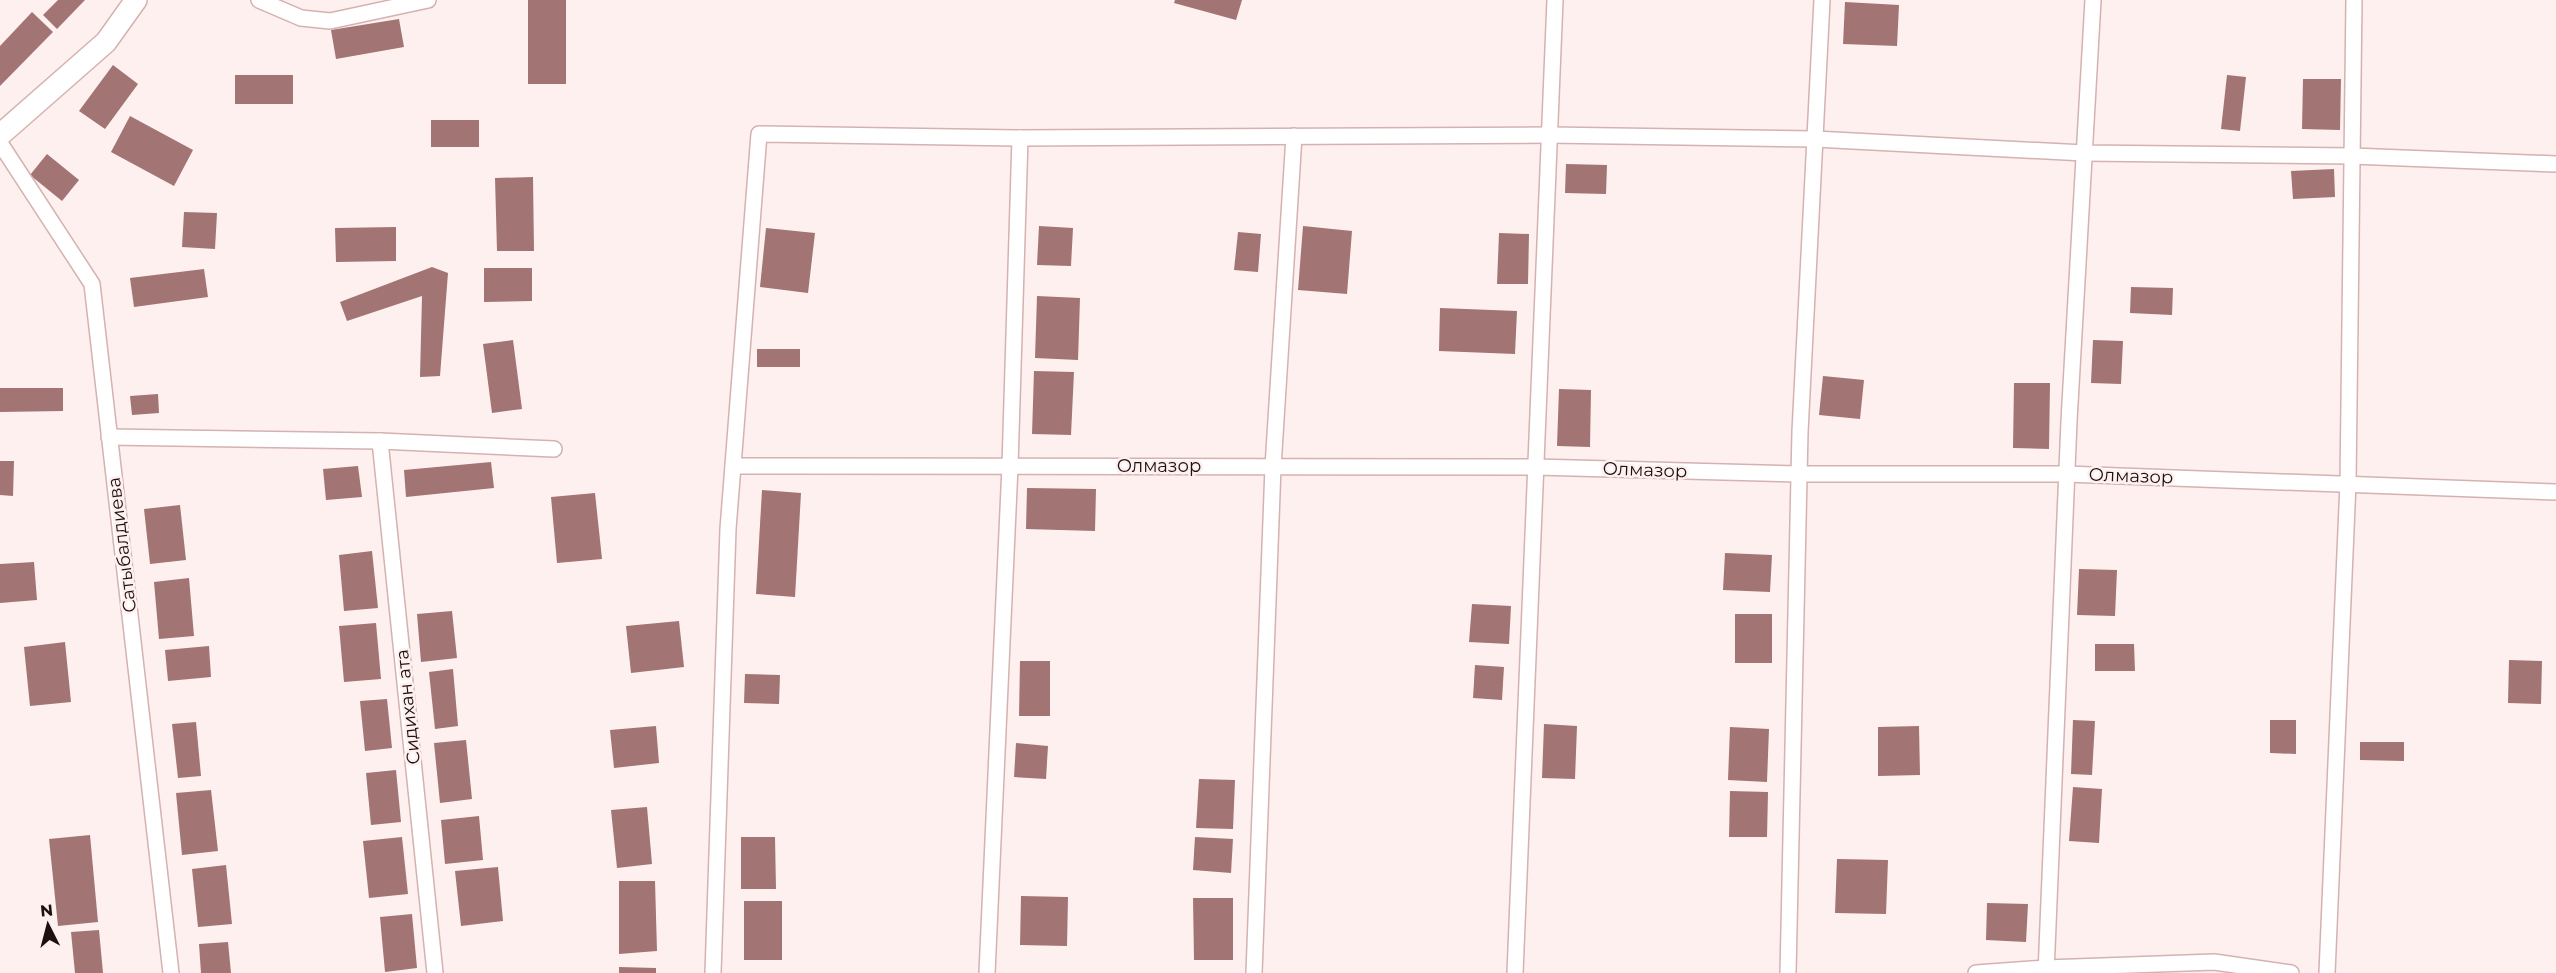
<svg xmlns="http://www.w3.org/2000/svg" width="2556" height="973" viewBox="0 0 2556 973" font-family="Montserrat,sans-serif">
<style>
.building{fill:#a27473}
.lines{fill:none;stroke-linecap:round;stroke-linejoin:round}
.street-casing{stroke:#d4b2b1;stroke-width:18}
.secondary-casing{stroke:#d4b2b1;stroke-width:24}
.street{stroke:#fff;stroke-width:15}
.secondary{stroke:#fff;stroke-width:21}
.labels{text-anchor:middle;stroke-width:5;stroke-linejoin:round;paint-order:stroke}
.street-label{font-size:18px;fill:#1c1010;stroke:#fef0ef}
</style>
<rect width="100%" height="100%" fill="#fef0ef"/>
<g class="building">
<path d="M58,0H85L57,29L43,15Z"/>
<rect x="528" y="0" width="38" height="84"/>
<path d="M1175,0H1242L1236,20L1174,3Z"/>
<path d="M1845,2L1899,5L1897,46L1843,44Z"/>
<path d="M32,12L53,32L0,86V46Z"/>
<path d="M399,19L404,47L336,59L331,30Z"/>
<path d="M113,65L138,84L105,129L79,111Z"/>
<rect x="235" y="75" width="58" height="29"/>
<path d="M2227,75L2246,77L2240,131L2221,129Z"/>
<path d="M2303,79H2341L2340,130L2302,129Z"/>
<path d="M130,116L193,150L174,186L111,152Z"/>
<rect x="431" y="120" width="48" height="27"/>
<path d="M47,154L79,180L62,201L30,175Z"/>
<path d="M1566,164L1607,165L1606,194L1565,193Z"/>
<path d="M2334,169L2335,197L2293,199L2291,171Z"/>
<path d="M533,177L534,251H497L495,178Z"/>
<path d="M184,212L217,213L215,249L182,247Z"/>
<path d="M1039,226L1073,228L1071,266L1037,265Z"/>
<path d="M1303,226L1352,231L1347,294L1298,290Z"/>
<path d="M396,227V261L336,262L335,228Z"/>
<path d="M766,228L815,233L808,293L760,287Z"/>
<path d="M1238,232L1261,234L1258,272L1234,270Z"/>
<path d="M1499,233L1529,234L1528,284H1497Z"/>
<path d="M432,267L448,273L440,376L420,377L422,296L347,321L340,302Z"/>
<path d="M484,268H532V301L484,302Z"/>
<path d="M204,269L208,297L134,307L130,278Z"/>
<path d="M2131,287L2173,288L2172,315L2130,313Z"/>
<path d="M1037,296L1080,298L1078,360L1035,358Z"/>
<path d="M1440,308L1517,311L1515,354L1439,351Z"/>
<path d="M513,340L522,409L492,413L483,344Z"/>
<path d="M2093,340L2123,341L2121,384L2091,383Z"/>
<rect x="757" y="349" width="43" height="18"/>
<path d="M1034,371L1074,372L1071,435L1032,434Z"/>
<path d="M1823,376L1864,380L1860,419L1819,415Z"/>
<path d="M2014,383H2050L2049,449L2013,448Z"/>
<path d="M0,388H63V411L0,412Z"/>
<path d="M1559,389L1591,390L1590,447L1557,446Z"/>
<path d="M158,394L159,413L132,415L130,396Z"/>
<path d="M0,461H14L13,496L0,495Z"/>
<path d="M491,462L494,488L406,497L404,470Z"/>
<path d="M358,466L362,497L326,500L323,469Z"/>
<path d="M1027,488L1096,489L1095,531L1026,529Z"/>
<path d="M762,490L801,493L795,597L756,594Z"/>
<path d="M595,493L602,559L557,563L551,497Z"/>
<path d="M180,505L186,560L150,564L144,509Z"/>
<path d="M372,551L378,608L344,611L339,555Z"/>
<path d="M1725,553L1772,555L1770,592L1723,590Z"/>
<path d="M34,562L37,600L0,603V564Z"/>
<path d="M2079,569L2117,570L2115,616L2077,615Z"/>
<path d="M189,578L194,636L159,639L154,582Z"/>
<path d="M1472,604L1511,606L1509,644L1469,642Z"/>
<path d="M452,611L457,658L421,662L417,614Z"/>
<rect x="1735" y="614" width="37" height="49"/>
<path d="M679,621L684,667L631,673L626,626Z"/>
<path d="M376,623L381,679L344,682L339,626Z"/>
<path d="M65,642L71,702L30,706L24,647Z"/>
<path d="M2095,644H2134L2135,671H2095Z"/>
<path d="M209,646L211,677L168,681L165,650Z"/>
<path d="M2509,660L2542,661L2541,704L2508,703Z"/>
<path d="M1020,661H1050V716H1019Z"/>
<path d="M1475,665L1504,667L1502,700L1473,698Z"/>
<path d="M453,669L458,726L435,729L429,672Z"/>
<path d="M745,674L780,675L779,704L744,703Z"/>
<path d="M387,699L392,748L365,751L360,701Z"/>
<path d="M2073,720L2095,721L2092,775L2071,774Z"/>
<path d="M2270,720H2296V754L2270,753Z"/>
<path d="M196,722L201,776L178,778L172,724Z"/>
<path d="M1544,724L1577,726L1575,779L1542,778Z"/>
<path d="M656,726L659,763L614,768L610,730Z"/>
<path d="M1919,726L1920,775L1878,776V727Z"/>
<path d="M1730,727L1769,729L1767,782L1728,780Z"/>
<path d="M466,740L472,799L440,803L434,743Z"/>
<path d="M2360,742H2404V761L2360,760Z"/>
<path d="M1016,743L1048,746L1046,779L1014,777Z"/>
<path d="M396,770L401,822L371,825L366,773Z"/>
<path d="M1199,779L1235,780L1233,829L1196,828Z"/>
<path d="M2073,787L2102,789L2099,843L2069,841Z"/>
<path d="M211,790L218,851L182,855L176,793Z"/>
<path d="M1730,791L1768,792L1767,837H1729Z"/>
<path d="M647,807L652,864L617,868L611,810Z"/>
<path d="M479,816L483,860L445,864L441,820Z"/>
<path d="M90,835L98,922L58,926L49,839Z"/>
<path d="M402,837L408,894L369,898L363,841Z"/>
<path d="M741,837H775L776,889H741Z"/>
<path d="M1195,837L1233,839L1231,873L1193,870Z"/>
<path d="M1837,859L1888,860L1886,914L1835,913Z"/>
<path d="M226,865L232,924L198,927L192,869Z"/>
<path d="M498,867L503,921L461,926L455,871Z"/>
<path d="M619,881H655L657,951L619,954Z"/>
<path d="M1021,896L1068,897L1067,946L1020,945Z"/>
<path d="M1193,898H1233V960H1194Z"/>
<rect x="744" y="901" width="38" height="59"/>
<path d="M1987,903L2028,904L2026,942L1986,940Z"/>
<path d="M412,914L417,968L385,972L380,917Z"/>
<path d="M99,930L103,973H75L71,932Z"/>
<path d="M228,942L231,973H201L199,944Z"/>
<path d="M619,967L656,968V973H619Z"/>
</g>
<g class="lines">
<defs>
<g id="street">
<path d="M259,0L301,18L330,21L428,0"/>
<path d="M0,143L92,284L171,973"/>
<path d="M109,437L380,441L554,449"/>
<path d="M380,441L435,973"/>
<path d="M733,466L1536,467L1799,474H2066L2556,492"/>
<path d="M713,973L728,529L759,134L1020,138L1549,135L1815,139L2084,153L2352,156L2556,164"/>
<path d="M987,973L1010,466L1020,138"/>
<path d="M1254,973L1273,467L1294,136"/>
<path d="M1515,973L1555,0"/>
<path d="M1788,973L1800,432L1822,0"/>
<path d="M1976,973L2046,968L2214,962L2291,973"/>
<path d="M2046,973L2069,421L2093,0"/>
<path d="M2327,973L2348,483L2354,0"/>
</g>
<path id="secondary" d="M0,135L106,42L136,0"/>
</defs>
<use href="#street" class="street-casing"/>
<use href="#secondary" class="secondary-casing"/>
<use href="#street" class="street"/>
<use href="#secondary" class="secondary"/>
</g>
<g class="labels">
<g class="street-label">
<text x="1159" y="472">Олмазор</text>
<text transform="translate(1645 470) rotate(2)" y="6">Олмазор</text>
<text transform="translate(2131 476) rotate(2)" y="6">Олмазор</text>
<text transform="translate(122 545) rotate(-97)" y="6">Сатыбалдиева</text>
<text transform="translate(408 707) rotate(-96)" y="6">Сидихан ата</text>
</g>
</g>
<g transform="translate(48 925) rotate(354)" stroke="#fef0ef" stroke-width="4.5" paint-order="stroke">
<path d="M0-4.5L10 22L0 15L-10 22Z" fill="#1c1010"/>
<text y="-9" font-size="16" font-weight="bold" text-anchor="middle" fill="#1c1010">N</text>
</g>
</svg>
